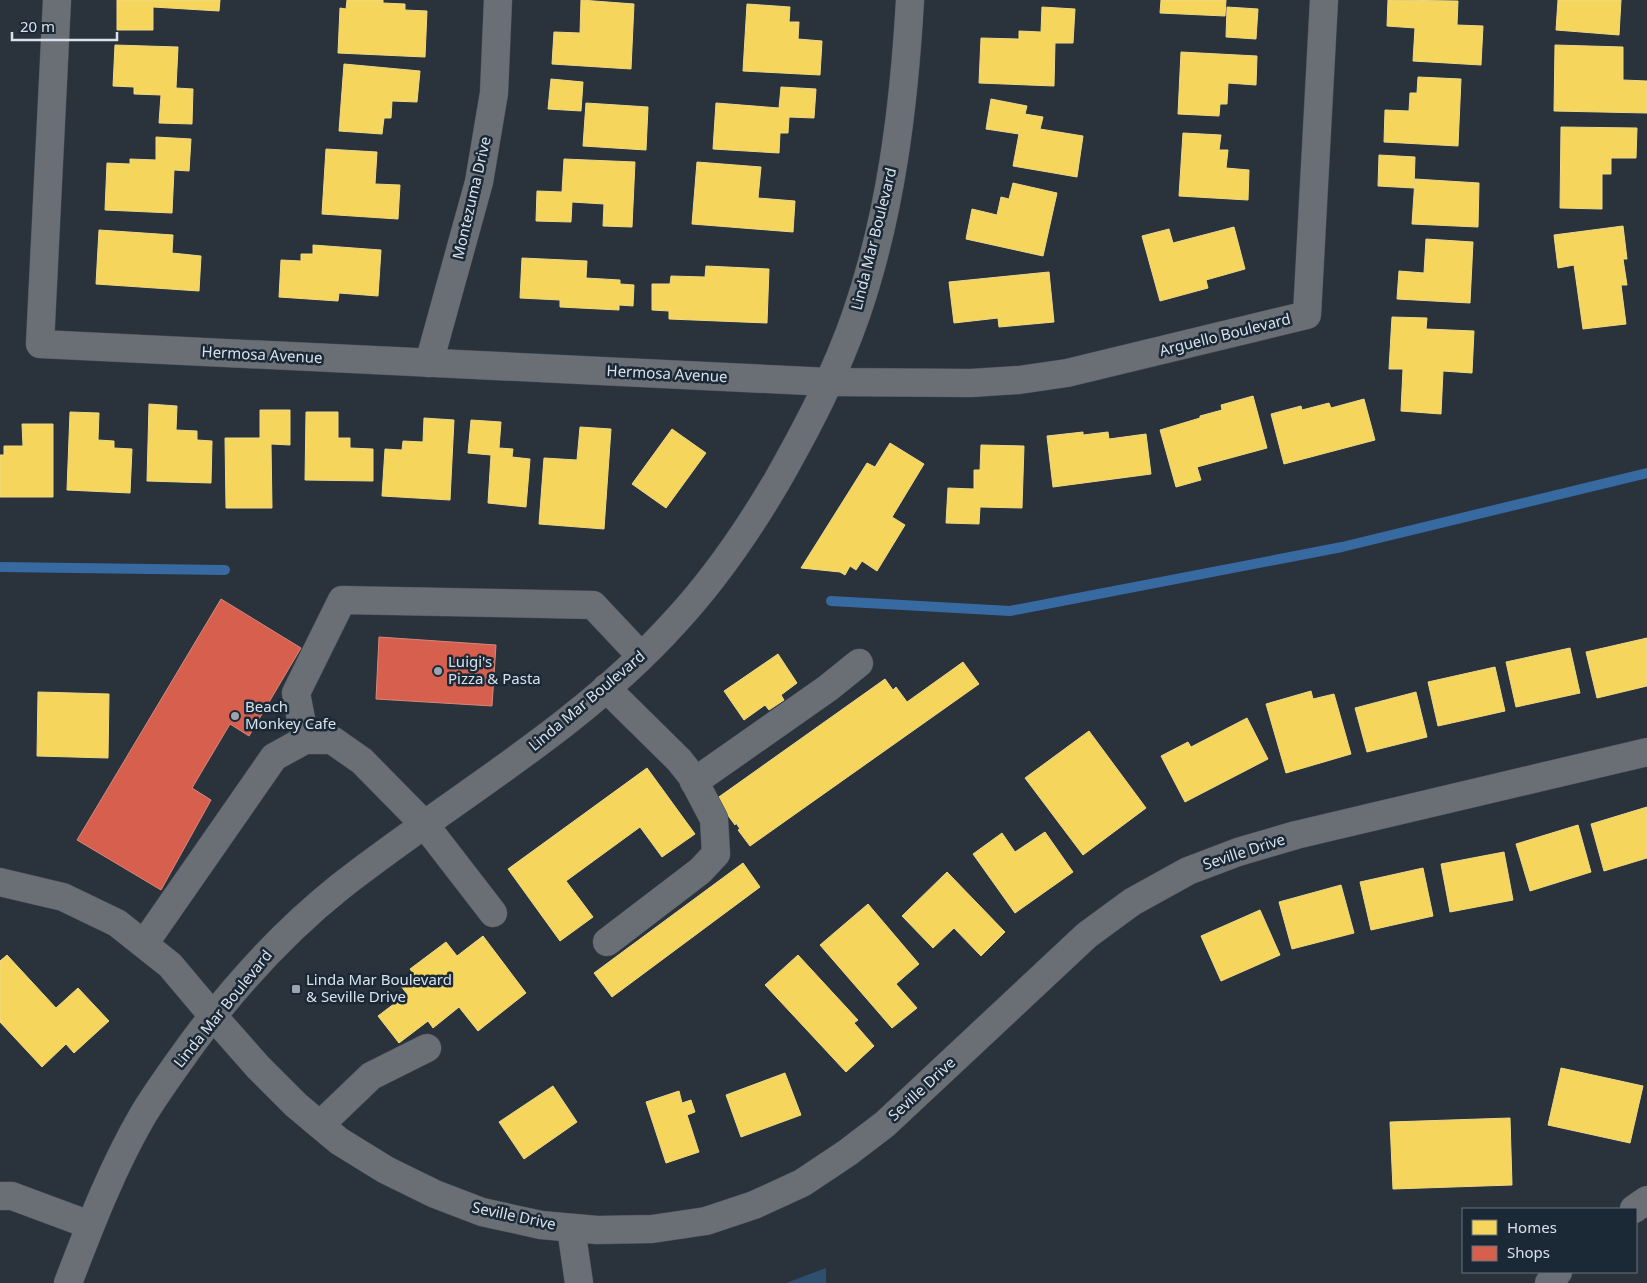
<svg xmlns="http://www.w3.org/2000/svg" width="1647" height="1283" viewBox="0 0 1647 1283" font-family="'Noto Sans',sans-serif">
<style>
.green{fill:#2f4f71}
.homes{fill:#f6d55c;stroke:#edd987}
.shops{fill:#d6604d;stroke:#d7877c}
.lines{fill:none;stroke-linecap:round;stroke-linejoin:round}
.stream{stroke:#376aa0;stroke-width:10}
.minor-casing{stroke:#474e56;stroke-width:29}
.minor{stroke:#6a6f76;stroke-width:28}
.poi-dot{fill:#9ca4ad;stroke:#1b2836;stroke-width:2}
.labels{text-anchor:middle;stroke-width:5;stroke-linejoin:round;paint-order:stroke}
.street-label{font-size:15px;fill:#d9e1eb;stroke:#1b2836}
.poi-label{font-size:15px;fill:#d9e1eb;stroke:#1b2836;text-anchor:start}
</style>
<rect width="100%" height="100%" fill="#2a323b"/>
<path class="green" d="M826,1268V1283H786Z"/>
<g class="homes">
<path d="M117,0H220L219,11L153,7V30H117Z"/>
<path d="M347,0H383V3L405,4V10L427,11L425,57L338,53L340,8L346,9Z"/>
<path d="M581,0L634,4L631,69L552,64L554,32L580,33Z"/>
<path d="M1161,0H1226L1225,16L1160,13Z"/>
<path d="M1388,0L1458,1L1457,25L1483,26L1481,65L1413,61L1415,28L1387,26Z"/>
<path d="M1558,0H1621L1619,35L1556,30Z"/>
<path d="M747,4L790,7L789,22H799L798,39L822,41L820,75L743,71Z"/>
<path d="M1042,7L1075,9L1073,43H1055L1054,86L979,83L981,38L1019,39V31L1041,32Z"/>
<path d="M1227,7L1258,9L1256,39L1226,37Z"/>
<path d="M115,45L178,47L176,88L193,89L192,124L159,123L161,95L134,94V87L113,86Z"/>
<path d="M1555,45L1623,47V80L1647,81V113L1554,111Z"/>
<path d="M1181,52L1257,56L1256,85L1228,83L1227,104H1220L1219,116L1178,114Z"/>
<path d="M344,64L420,71L417,102L392,101L391,118H384L382,134L339,131Z"/>
<path d="M1418,77L1461,79L1458,146L1384,142L1385,110L1409,111L1410,93H1417Z"/>
<path d="M551,79L583,82L581,111L548,109Z"/>
<path d="M781,87L816,89L814,118L789,117L788,133H780L779,153L713,149L716,103L779,108Z"/>
<path d="M991,99L1027,106L1025,114L1043,117L1040,129L1083,136L1077,177L1013,166L1019,134L986,129Z"/>
<path d="M586,103L648,107L646,150L583,146Z"/>
<path d="M1561,127L1637,128L1636,158H1611V174H1602V209L1560,208Z"/>
<path d="M1183,133L1221,135L1219,150H1228L1226,168L1249,170L1248,200L1179,196Z"/>
<path d="M156,137L191,139L189,171L174,170L172,213L105,210L107,163L130,164V159L156,160Z"/>
<path d="M326,149L377,152L375,184L400,185L398,219L322,214Z"/>
<path d="M1379,155L1415,157L1414,188L1378,186Z"/>
<path d="M564,159L635,162L632,227L603,226L604,204L572,202L571,222L536,221L537,191L562,192Z"/>
<path d="M697,162L761,167L758,198L795,201L793,232L692,224Z"/>
<path d="M1415,179L1479,183L1478,227L1412,224Z"/>
<path d="M1013,183L1057,193L1043,256L966,239L972,209L997,215L1001,197L1009,199Z"/>
<path d="M1623,226L1627,259H1623L1627,285H1621L1626,324L1583,329L1574,265L1558,268L1554,235Z"/>
<path d="M1234,227L1245,269L1206,280L1208,288L1160,301L1142,236L1169,229L1173,243Z"/>
<path d="M99,230L173,235L172,253L201,256L199,291L96,284Z"/>
<path d="M1426,239L1473,242L1470,303L1397,299L1399,271L1424,273Z"/>
<path d="M313,245L381,250L378,296L339,293L338,301L279,297L281,260L301,261V254H313Z"/>
<path d="M522,258L587,261L586,278L620,280V284L634,285L633,306L619,305V310L560,307V300L520,298Z"/>
<path d="M706,266L769,269L767,323L669,319V311L652,310V284H670L671,276L705,277Z"/>
<path d="M1049,272L1054,322L999,327L998,318L954,323L949,282Z"/>
<path d="M1392,317L1427,318L1426,329L1474,331L1472,373L1443,371L1441,414L1401,411L1403,369H1389Z"/>
<path d="M1253,396L1267,448L1197,467L1201,480L1176,487L1160,430L1200,418V416L1222,410L1221,405Z"/>
<path d="M1364,399L1375,440L1284,464L1271,414L1301,406L1302,410L1329,403L1331,408Z"/>
<path d="M149,404L177,406L176,430L197,431V440L212,441L211,483L147,481Z"/>
<path d="M260,410H290V445L271,444L272,508H226L225,438H260Z"/>
<path d="M70,412L99,413L98,440L114,441V448L132,449L130,493L67,490Z"/>
<path d="M306,412H338V438H350V448L373,449V481L305,480Z"/>
<path d="M424,418L454,420L450,500L382,496L385,449L402,450L403,441L423,442Z"/>
<path d="M471,420L501,422L499,448L513,449L512,457L530,459L526,507L488,503L491,455L468,453Z"/>
<path d="M22,424H53V497H0V455H4V446H23Z"/>
<path d="M580,427L611,429L604,529L539,524L544,458L577,460Z"/>
<path d="M672,429L706,453L666,508L632,484Z"/>
<path d="M1083,432V435L1108,432L1109,439L1146,434L1151,474L1053,487L1047,436Z"/>
<path d="M890,443L924,464L892,517L905,525L877,571L862,561L856,570L850,566L845,575L840,572L801,568L867,463L875,467Z"/>
<path d="M981,445L1024,446L1022,508L980,507L979,524L946,523L948,488L974,489V470H980Z"/>
<path d="M1647,638V686L1597,698L1586,652Z"/>
<path d="M1570,648L1580,693L1516,707L1506,662Z"/>
<path d="M778,654L797,683L781,695L784,700L769,710L765,705L744,720L724,691Z"/>
<path d="M963,662L979,684L750,846L738,830L740,829L736,823L735,825L716,799L885,679L893,690L896,687L907,702Z"/>
<path d="M1495,667L1505,711L1438,726L1428,682Z"/>
<path d="M1311,691L1313,699L1334,694L1351,754L1286,773L1266,704Z"/>
<path d="M38,692L109,694L108,758L37,756Z"/>
<path d="M1416,692L1427,737L1367,752L1355,708Z"/>
<path d="M1247,718L1268,759L1185,802L1161,756L1188,742L1191,747Z"/>
<path d="M1089,731L1146,808L1083,855L1025,778Z"/>
<path d="M647,768L695,834L662,857L640,827L566,881L593,917L560,941L508,869Z"/>
<path d="M1647,807V858L1604,871L1591,824Z"/>
<path d="M1578,825L1591,872L1530,891L1516,844Z"/>
<path d="M1045,832L1073,872L1015,913L973,854L1002,833L1015,852Z"/>
<path d="M1504,852L1513,900L1450,912L1441,864Z"/>
<path d="M743,863L760,887L612,997L594,973Z"/>
<path d="M1423,868L1433,916L1371,930L1360,882Z"/>
<path d="M947,872L1005,932L981,956L954,928L933,948L902,916Z"/>
<path d="M1341,885L1354,933L1292,949L1279,902Z"/>
<path d="M868,904L919,964L896,984L917,1008L892,1028L820,945Z"/>
<path d="M1260,910L1280,955L1221,981L1201,936Z"/>
<path d="M483,936L526,993L478,1031L459,1007L433,1028L428,1021L399,1043L378,1016L407,994L401,986L414,975L410,969L446,942L457,956Z"/>
<path d="M7,955L56,1008L78,988L109,1021L74,1053L66,1044L42,1067L0,1022V961Z"/>
<path d="M798,955L858,1020L854,1023L874,1046L846,1072L765,985Z"/>
<path d="M1561,1068L1643,1086L1630,1143L1548,1125Z"/>
<path d="M785,1073L801,1115L741,1137L726,1095Z"/>
<path d="M553,1086L577,1122L524,1159L499,1122Z"/>
<path d="M679,1091L682,1103L691,1100L695,1112L687,1115L699,1152L666,1163L646,1102Z"/>
<path d="M1510,1118L1512,1185L1393,1189L1390,1122Z"/>
</g>
<g class="shops">
<path d="M221,599L301,648L249,736L230,724L192,788L211,800L161,890L77,840Z"/>
<path d="M379,637L496,645L492,706L376,699Z"/>
</g>
<g class="lines">
<g class="stream">
<path d="M0,567L225,570"/>
<path d="M831,601L1010,611L1342,547L1647,473"/>
</g>
<defs>
<g id="minor">
<path d="M57,0L40,344L829,382L971,383L1019,380L1067,373L1307,315L1324,0"/>
<path d="M429,363L479,182L494,93L498,0"/>
<path d="M606,688L679,760L691,775L714,819L716,854L700,871L607,942"/>
<path d="M305,740L296,693L342,600L593,605L641,656"/>
<path d="M694,782L828,688L859,663"/>
<path d="M0,882L63,897L117,923L170,965L213,1016L258,1067L296,1105L339,1141L386,1170L435,1194L482,1212L541,1225L597,1230L652,1229L706,1221L754,1205L802,1183L847,1153L885,1124L1087,935L1132,902L1188,871L1238,852L1296,835L1647,752"/>
<path d="M144,944L274,757L305,740H332L362,761L425,825L493,913"/>
<path d="M320,1125L371,1076L427,1048"/>
<path d="M0,1196H12L90,1225"/>
<path d="M1634,1209L1647,1200"/>
<path d="M571,1228L579,1283"/>
<path d="M68,1283C90,1226 112,1168 143,1115C158,1090 176,1066 193,1042C237,983 283,932 341,886C452,799 578,729 674,623C714,580 747,532 777,481C807,428 836,373 856,315C891,214 904,106 910,0"/>
<path d="M1549,1283L1558,1272"/>
</g>
</defs>
<use href="#minor" class="minor-casing"/>
<use href="#minor" class="minor"/>
</g>
<g class="poi-dot">
<circle cx="438" cy="671" r="5"/>
<circle cx="235" cy="716" r="5"/>
<rect x="291" y="984" width="10" height="10" rx="2.5"/>
</g>
<g class="labels">
<g class="street-label">
<text transform="translate(472 198) rotate(-77)" y="5">Montezuma Drive</text>
<text transform="translate(874 239) rotate(-76)" y="5">Linda Mar Boulevard</text>
<text transform="translate(1225 335) rotate(-14)" y="5">Arguello Boulevard</text>
<text transform="translate(262 355) rotate(3)" y="5">Hermosa Avenue</text>
<text transform="translate(667 374) rotate(3)" y="5">Hermosa Avenue</text>
<text transform="translate(587 701) rotate(-40)" y="5">Linda Mar Boulevard</text>
<text transform="translate(1244 852) rotate(-18)" y="5">Seville Drive</text>
<text transform="translate(223 1009) rotate(-51)" y="5">Linda Mar Boulevard</text>
<text transform="translate(922 1089) rotate(-43)" y="5">Seville Drive</text>
<text transform="translate(514 1216) rotate(12)" y="5">Seville Drive</text>
</g>
<g class="poi-label">
<text x="448" y="667">Luigi's<tspan x="448" dy="17">Pizza &amp; Pasta</tspan></text>
<text x="245" y="712">Beach<tspan x="245" dy="17">Monkey Cafe</tspan></text>
<text x="306" y="985">Linda Mar Boulevard<tspan x="306" dy="17">&amp; Seville Drive</tspan></text>
</g>
</g>
<rect x="1462" y="1208" width="175" height="65" fill="#1b2836" stroke="#67727e"/>
<rect x="1472" y="1220" width="25" height="15" fill="#f6d55c" stroke="#67727e"/>
<text x="1507" y="1233" font-size="15" fill="#d9e1eb">Homes</text>
<rect x="1472" y="1246" width="25" height="15" fill="#d6604d" stroke="#67727e"/>
<text x="1507" y="1258" font-size="15" fill="#d9e1eb">Shops</text>
<path d="M12 32v8h105v-8" fill="none" stroke="#d9e1eb" stroke-width="2.5"/>
<text x="20" y="32" font-size="15" fill="#d9e1eb" stroke="#1b2836" stroke-width="4" paint-order="stroke">20 m</text>
</svg>
